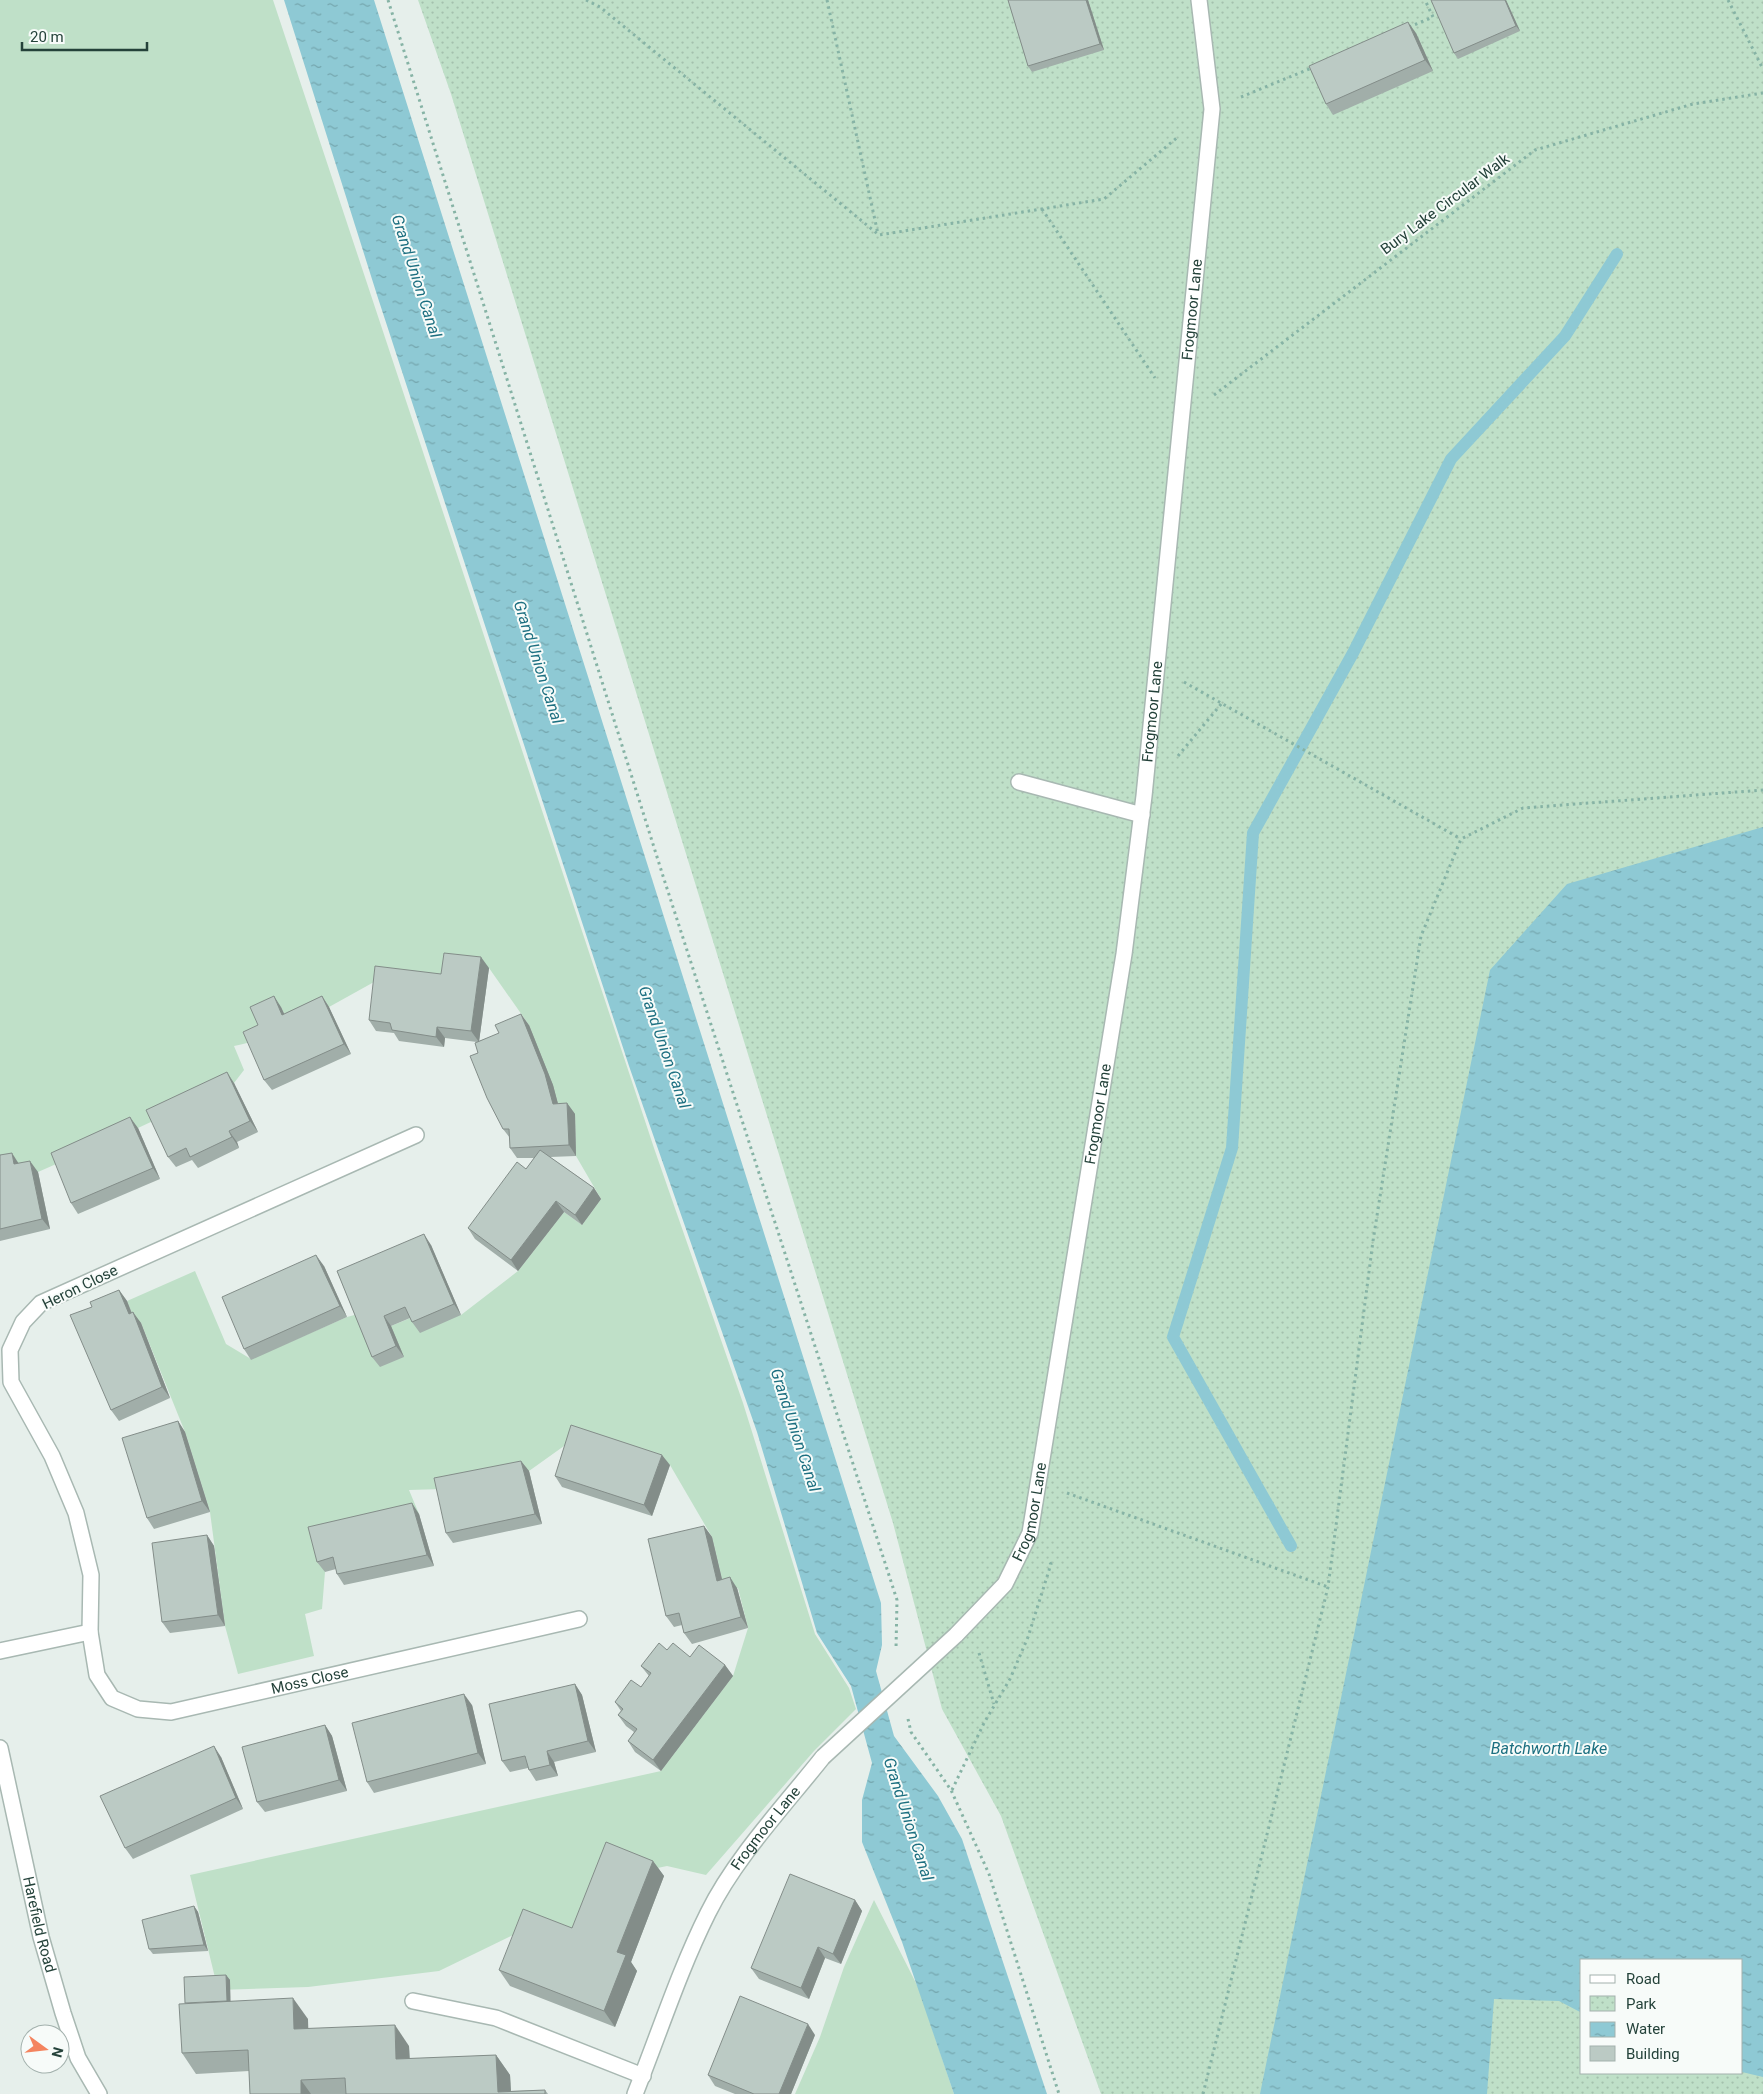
<svg xmlns="http://www.w3.org/2000/svg" width="1763" height="2094" viewBox="0 0 1763 2094" font-family="Roboto,sans-serif">
<style>
.green{fill:#bfe0c8}
.park{fill:url(#park-dots);fill-rule:evenodd}
.water{fill:url(#water-ripples)}
.lines{fill:none;stroke-linecap:round;stroke-linejoin:round}
.stream{stroke:#8ec9d4;stroke-width:12}
.service-casing{stroke:#a8b8b2;stroke-width:18}
.minor-casing{stroke:#a8b8b2;stroke-width:18}
.tertiary-casing{stroke:#a8b8b2;stroke-width:18}
.path{stroke:#86b3a5;stroke-width:3;stroke-dasharray:2.5 4;stroke-linecap:butt}
.service{stroke:#fff;stroke-width:15}
.minor{stroke:#fff;stroke-width:15}
.tertiary{stroke:#fff;stroke-width:15}
.minor-bridge-casing{stroke:#a8b8b2;stroke-width:18;stroke-linecap:butt}
.minor-bridge{stroke:#fff;stroke-width:15}
.wall{fill:#a1aea9}
.shaded-wall{fill:#838d89}
.building{fill:#bbcac4;stroke:#838d89}
.labels{text-anchor:middle;stroke-width:4;stroke-linejoin:round;paint-order:stroke}
.street-label{font-size:15px;fill:#24423a;stroke:#f7fbf9}
.water-label{font-size:16px;font-style:italic;fill:#1c6f80;stroke:#f7fbf9}
</style>
<defs>
<pattern id="park-dots" width="8" height="8" patternUnits="userSpaceOnUse" patternTransform="scale(1.25)"><rect width="8" height="8" fill="#bfe0c8"/><path d="M2 2h.1M6 6h.1" fill="none" stroke="#a4c1ad" stroke-width="1.8" stroke-linecap="round"/></pattern>
<pattern id="water-ripples" width="26" height="14" patternUnits="userSpaceOnUse" patternTransform="scale(1.25)"><rect width="26" height="14" fill="#8ec9d4"/><path d="M2 4q2-2 4 0t4 0M15 11q2-2 4 0t4 0" fill="none" stroke="#74a5ad"/></pattern>
</defs>
<rect width="100%" height="100%" fill="#e6efeb"/>
<g class="green">
<path d="M0,0H273L655,1151L743,1403L815,1634L849,1688L856,1709L814,1751L706,1875L667,1866L648,1870L583,1944L534,1925L439,1971L308,1987L218,1990L190,1875L661,1771L733,1676L748,1628L738,1588L725,1592L712,1537L670,1465L578,1436L529,1471L442,1489L409,1490L419,1514L315,1538L325,1572L322,1609L305,1614L314,1656L238,1674L225,1626L210,1512L185,1432L141,1323L136,1325L127,1301L195,1271L226,1344L251,1359L347,1317L358,1314L391,1326L413,1317L461,1315L518,1271L564,1212L582,1225L601,1199L576,1156L575,1114L561,1115L529,1025L489,968L449,985L383,977L329,1007L290,1026L281,1007C266,1036 268,1039 234,1046L244,1070L234,1083L138,1128L38,1172L21,1175L0,1167Z"/>
<path d="M874,1900L919,1989L954,2094H795L820,2037L844,1967Z"/>
</g>
<path class="park" d="M418,0H1763V2094H1101L1001,1816L942,1709L893,1523L451,94ZM1582,1960H1742V2073H1582Z"/>
<g class="water">
<path d="M284,0H374L881,1603L882,1645L876,1671L894,1736L938,1796L962,1839L1047,2094H954L902,1942L862,1842V1800L872,1763L851,1686L817,1633L757,1432L629,1066L377,295Z"/>
<path d="M1763,827V2077L1742,2072V1960H1582V2013L1559,2001L1494,1999L1487,2094H1260L1490,970L1567,884Z"/>
</g>
<g class="lines">
<path class="stream" d="M1291,1546L1173,1337L1232,1148L1253,833L1353,653L1451,459L1565,336L1617,254"/>
<defs>
<g id="service">
<path d="M1019,782L1142,815"/>
<path d="M413,2001L496,2018L643,2076"/>
</g>
<g id="minor">
<path id="s1" d="M416,1135L41,1303L23,1322L10,1350L11,1382L52,1456L76,1513L91,1575L90,1632L97,1675L112,1698L138,1709L171,1712L579,1619"/>
<path id="s2" d="M956,1635L1005,1584L1030,1533L1124,954L1144,796L1212,109L1199,0"/>
<path d="M0,1651L90,1632"/>
<path id="s3" d="M635,2094C659,2034 679,1971 708,1913C735,1858 785,1805 823,1757"/>
</g>
<g id="tertiary">
<path id="s4" d="M0,1748L41,1937L63,2013L78,2058L99,2094"/>
</g>
</defs>
<use href="#service" class="service-casing"/>
<use href="#minor" class="minor-casing"/>
<use href="#tertiary" class="tertiary-casing"/>
<g class="path">
<path d="M388,0L663,876L897,1600L896,1649"/>
<path d="M586,0L600,7L879,235L1104,199L1179,136"/>
<path d="M827,0L878,234"/>
<path d="M1728,0L1763,69"/>
<path d="M1409,27L1433,17L1425,0"/>
<path d="M1241,97L1314,67"/>
<path d="M1042,209L1155,378"/>
<path d="M1214,395L1535,150L1693,104L1763,93"/>
<path d="M1184,682L1461,839"/>
<path d="M1178,756L1222,703"/>
<path d="M1067,1493L1328,1587"/>
<path d="M979,1653L994,1704"/>
<path d="M908,1719L911,1732L951,1790L989,1874L1059,2094"/>
<path d="M952,1790L984,1723L1010,1679L1028,1637L1051,1564L1049,1561"/>
<path d="M1203,2094L1328,1587L1373,1241L1421,936L1461,839L1523,808L1763,790"/>
</g>
<use href="#service" class="service"/>
<use href="#minor" class="minor"/>
<use href="#tertiary" class="tertiary"/>
<defs>
<path id="minor-bridge" d="M823,1757L956,1635"/>
</defs>
<use href="#minor-bridge" class="minor-bridge-casing"/>
<use href="#minor-bridge" class="minor-bridge"/>
</g>
<g class="wall">
<path d="M1008,0H1088L1104,50L1032,72L1028,66Z"/>
<path d="M1506,0L1520,31L1458,59L1454,53Z"/>
<path d="M1416,33L1433,71L1333,115L1326,104Z"/>
<path d="M489,968L479,1041L529,1025L553,1085L558,1104L567,1103L575,1114L576,1156L550,1157L594,1188L601,1199L582,1225L564,1212L518,1271L475,1239L468,1228L526,1169L534,1158H517L510,1148V1138L503,1129L478,1053L477,1042L445,1038L444,1047L399,1041L394,1033L376,1031L369,1020L441,974Z"/>
<path d="M322,996L329,1007L351,1054L272,1090L264,1080L258,1025L281,1007L284,1014Z"/>
<path d="M234,1083L258,1132L237,1142L239,1148L198,1168L192,1160L176,1167L168,1157Z"/>
<path d="M138,1128L160,1179L78,1214L71,1203Z"/>
<path d="M0,1155L38,1172L50,1229L0,1241Z"/>
<path d="M431,1245L461,1315L420,1333L412,1322L410,1318L391,1326L404,1357L380,1367L372,1357L337,1271Z"/>
<path d="M324,1266L347,1317L251,1360L244,1349Z"/>
<path d="M119,1290L127,1301L132,1313L141,1323L170,1398L119,1421L111,1410L92,1307Z"/>
<path d="M178,1421L185,1432L210,1512L154,1529L147,1518Z"/>
<path d="M521,1461L529,1471L542,1524L453,1543L446,1533Z"/>
<path d="M670,1465L652,1516L562,1487L555,1476Z"/>
<path d="M419,1514L434,1566L344,1585L337,1574L336,1569L325,1572L317,1562Z"/>
<path d="M704,1526L712,1537L722,1579L737,1588L748,1628L692,1644L684,1633L682,1625L674,1627L666,1616Z"/>
<path d="M207,1535L214,1546L225,1626L170,1633L162,1622Z"/>
<path d="M667,1650L690,1657L725,1665L733,1676L661,1771L635,1752L628,1741L634,1732L626,1726L618,1715L621,1711L615,1702L641,1687L649,1676L641,1666Z"/>
<path d="M575,1684L582,1695L596,1752L554,1762L558,1776L536,1781L529,1770L528,1768L510,1772L502,1761Z"/>
<path d="M472,1705L486,1764L374,1793L367,1782Z"/>
<path d="M325,1725L332,1736L347,1791L265,1812L257,1802Z"/>
<path d="M221,1757L243,1809L133,1859L125,1848Z"/>
<path d="M653,1861L664,1876L631,1962L637,1971L615,2027L510,1986L499,1970L572,1928Z"/>
<path d="M855,1900L862,1911L841,1964L825,1958L809,1999L759,1979L751,1968Z"/>
<path d="M194,1906L198,1912L208,1951L153,1954L149,1949Z"/>
<path d="M226,1975L230,1980V2001L308,2019V2029L409,2046L410,2059L496,2055L510,2075L511,2091L545,2090L548,2094H250L249,2071L196,2074L182,2053Z"/>
<path d="M815,2035L791,2094H735L715,2086L708,2075Z"/>
</g>
<g class="shaded-wall">
<path d="M1086,0H1088L1104,50L1100,44Z"/>
<path d="M1505,0H1506L1520,31L1516,26Z"/>
<path d="M1408,22L1416,33L1433,71L1425,60Z"/>
<path d="M481,957L489,968L479,1042L471,1031Z"/>
<path d="M274,996L281,1007L290,1026L282,1015Z"/>
<path d="M322,996L329,1007L351,1054L344,1044Z"/>
<path d="M521,1014L529,1025L553,1085L561,1115L553,1104Z"/>
<path d="M437,1027L445,1038L444,1047L436,1037Z"/>
<path d="M227,1072L234,1083L258,1132L250,1121Z"/>
<path d="M567,1103L575,1114L576,1156L569,1145Z"/>
<path d="M130,1117L138,1128L160,1179L153,1168Z"/>
<path d="M229,1131L237,1142L239,1148L232,1137Z"/>
<path d="M12,1153L19,1164H14Z"/>
<path d="M30,1161L38,1172L50,1229L42,1219Z"/>
<path d="M594,1188L601,1199L582,1225L575,1215Z"/>
<path d="M556,1201L564,1212L518,1271L511,1260Z"/>
<path d="M424,1234L431,1245L461,1315L454,1304Z"/>
<path d="M316,1255L324,1266L347,1317L340,1306Z"/>
<path d="M119,1290L127,1301L136,1325L129,1314Z"/>
<path d="M133,1312L141,1323L170,1398L162,1387Z"/>
<path d="M384,1316L391,1326L404,1357L396,1346Z"/>
<path d="M178,1421L185,1432L210,1512L202,1501Z"/>
<path d="M662,1455L670,1465L652,1516L644,1505Z"/>
<path d="M521,1461L529,1471L542,1524L535,1514Z"/>
<path d="M412,1503L419,1514L434,1566L427,1555Z"/>
<path d="M704,1526L712,1537L725,1592L717,1581Z"/>
<path d="M207,1535L214,1546L225,1626L218,1615Z"/>
<path d="M730,1577L737,1588L748,1628L741,1617Z"/>
<path d="M725,1665L733,1676L661,1771L653,1760Z"/>
<path d="M575,1684L582,1695L596,1752L588,1741Z"/>
<path d="M464,1694L472,1705L486,1764L478,1753Z"/>
<path d="M325,1725L332,1736L347,1791L339,1780Z"/>
<path d="M214,1746L221,1757L243,1809L236,1798Z"/>
<path d="M547,1751L554,1762L558,1776L550,1765Z"/>
<path d="M653,1861L664,1876L631,1962L637,1971L615,2027L604,2011L617,1952Z"/>
<path d="M855,1900L862,1911L841,1964L833,1954Z"/>
<path d="M194,1906L198,1912L208,1951L204,1945Z"/>
<path d="M818,1947L825,1958L809,1999L801,1988Z"/>
<path d="M226,1975L230,1980L231,2016L227,2011Z"/>
<path d="M293,1998L308,2019L309,2050L294,2029Z"/>
<path d="M808,2024L815,2035L791,2094H779Z"/>
<path d="M395,2025L409,2046L410,2080L396,2059Z"/>
<path d="M496,2055L510,2075L511,2094L498,2092Z"/>
<path d="M301,2080L311,2094H301Z"/>
</g>
<g class="building">
<path d="M1008,0H1086L1100,44L1028,66Z"/>
<path d="M1431,0H1505L1516,26L1454,53Z"/>
<path d="M1408,22L1425,60L1326,104L1309,66Z"/>
<path d="M444,953L481,957L471,1031L437,1027L436,1037L392,1030L390,1023L369,1020L375,966L441,974Z"/>
<path d="M274,996L282,1015L322,996L344,1044L264,1080L243,1032L258,1025L250,1007Z"/>
<path d="M521,1014L545,1074L553,1104L567,1103L569,1145L510,1148L509,1129H503L487,1098L470,1056L478,1053L475,1043L499,1033L495,1025Z"/>
<path d="M227,1072L250,1121L229,1131L232,1137L190,1157L186,1148L168,1157L146,1110Z"/>
<path d="M130,1117L153,1168L71,1203L51,1153Z"/>
<path d="M540,1150L594,1188L575,1215L556,1201L511,1260L468,1228L517,1162L526,1169Z"/>
<path d="M12,1153L14,1164L30,1161L42,1219L0,1229V1155Z"/>
<path d="M424,1234L454,1304L412,1322L405,1307L384,1316L396,1346L372,1357L337,1271Z"/>
<path d="M316,1255L340,1306L244,1349L222,1297Z"/>
<path d="M119,1290L129,1314L133,1312L162,1387L111,1410L70,1315L92,1307L90,1302Z"/>
<path d="M178,1421L202,1501L147,1518L122,1438Z"/>
<path d="M571,1425L662,1455L644,1505L555,1476Z"/>
<path d="M521,1461L535,1514L446,1533L434,1478Z"/>
<path d="M412,1503L427,1555L337,1574L333,1557L317,1562L308,1527Z"/>
<path d="M704,1526L717,1581L730,1577L741,1617L684,1633L679,1613L666,1616L648,1539Z"/>
<path d="M207,1535L218,1615L162,1622L152,1543Z"/>
<path d="M659,1643L667,1650L673,1643L690,1657L699,1645L725,1665L653,1760L628,1741L637,1729L618,1715L623,1709L615,1702L631,1680L641,1687L651,1673L641,1666Z"/>
<path d="M575,1684L588,1741L547,1751L550,1765L529,1770L525,1756L502,1761L489,1704Z"/>
<path d="M464,1694L478,1753L367,1782L352,1723Z"/>
<path d="M325,1725L339,1780L257,1802L242,1747Z"/>
<path d="M214,1746L236,1798L125,1848L100,1796Z"/>
<path d="M606,1842L653,1861L617,1952L626,1955L604,2011L499,1970L523,1909L572,1928Z"/>
<path d="M790,1874L855,1900L833,1954L818,1947L801,1988L751,1968Z"/>
<path d="M194,1906L204,1945L149,1949L142,1920Z"/>
<path d="M226,1975L227,2001L185,2003L184,1977Z"/>
<path d="M740,1996L808,2024L779,2094H754L708,2075Z"/>
<path d="M293,1998L294,2029L395,2025L396,2059L496,2055L498,2092L545,2090V2094H346L345,2078L301,2080V2094H250L248,2050L182,2053L179,2004Z"/>
</g>
<g class="labels">
<g class="street-label">
<text transform="translate(1445 204) rotate(-37)" y="5">Bury Lake Circular Walk</text>
<text dy="5" stroke="none"><textPath href="#s2" startOffset="1362">Frogmoor Lane</textPath></text>
<text dy="5" stroke="none"><textPath href="#s2" startOffset="958">Frogmoor Lane</textPath></text>
<text dy="5" stroke="none"><textPath href="#s2" startOffset="552">Frogmoor Lane</textPath></text>
<text transform="translate(80 1287) rotate(-26)" y="5">Heron Close</text>
<text dy="5" stroke="none"><textPath href="#s2" startOffset="148">Frogmoor Lane</textPath></text>
<text dy="5" stroke="none"><textPath href="#s1" startOffset="1042">Moss Close</textPath></text>
<text dy="5" stroke="none"><textPath href="#s3" startOffset="298">Frogmoor Lane</textPath></text>
<text dy="5" stroke="none"><textPath href="#s4" startOffset="181">Harefield Road</textPath></text>
</g>
<g class="water-label">
<text transform="translate(417 276) rotate(72)" y="6">Grand Union Canal</text>
<text transform="translate(539 662) rotate(72)" y="6">Grand Union Canal</text>
<text transform="translate(665 1047) rotate(71)" y="6">Grand Union Canal</text>
<text transform="translate(796 1430) rotate(72)" y="6">Grand Union Canal</text>
<text x="1549" y="1754">Batchworth Lake</text>
<text transform="translate(909 1819) rotate(72)" y="6">Grand Union Canal</text>
</g>
</g>
<rect x="1580" y="1959" width="162" height="115" fill="#f7fbf9" stroke="#a3b1ad"/>
<rect x="1590" y="1975" width="25" height="8" fill="#ffffff" stroke="#a3b1ad"/>
<text x="1626" y="1984" font-size="15" fill="#24423a">Road</text>
<rect x="1590" y="1996" width="25" height="15" fill="url(#park-dots)" stroke="#a3b1ad"/>
<text x="1626" y="2009" font-size="15" fill="#24423a">Park</text>
<rect x="1590" y="2022" width="25" height="15" fill="url(#water-ripples)" stroke="#a3b1ad"/>
<text x="1626" y="2034" font-size="15" fill="#24423a">Water</text>
<rect x="1590" y="2046" width="25" height="15" fill="#bbcac4" stroke="#a3b1ad"/>
<text x="1626" y="2059" font-size="15" fill="#24423a">Building</text>
<g transform="translate(45 2049) rotate(105)"><circle r="24" fill="#f7fbf9" stroke="#a3b1ad"/>
<path d="M0-4L9 19L0 12L-9 19Z" fill="#f4845f"/>
<text y="-8" font-size="14" font-weight="bold" text-anchor="middle" fill="#24423a">N</text>
</g>
<path d="M22 42v8h125v-8" fill="none" stroke="#24423a" stroke-width="2.5"/>
<text x="30" y="42" font-size="15" fill="#24423a" stroke="#f7fbf9" stroke-width="4" paint-order="stroke">20 m</text>
</svg>
